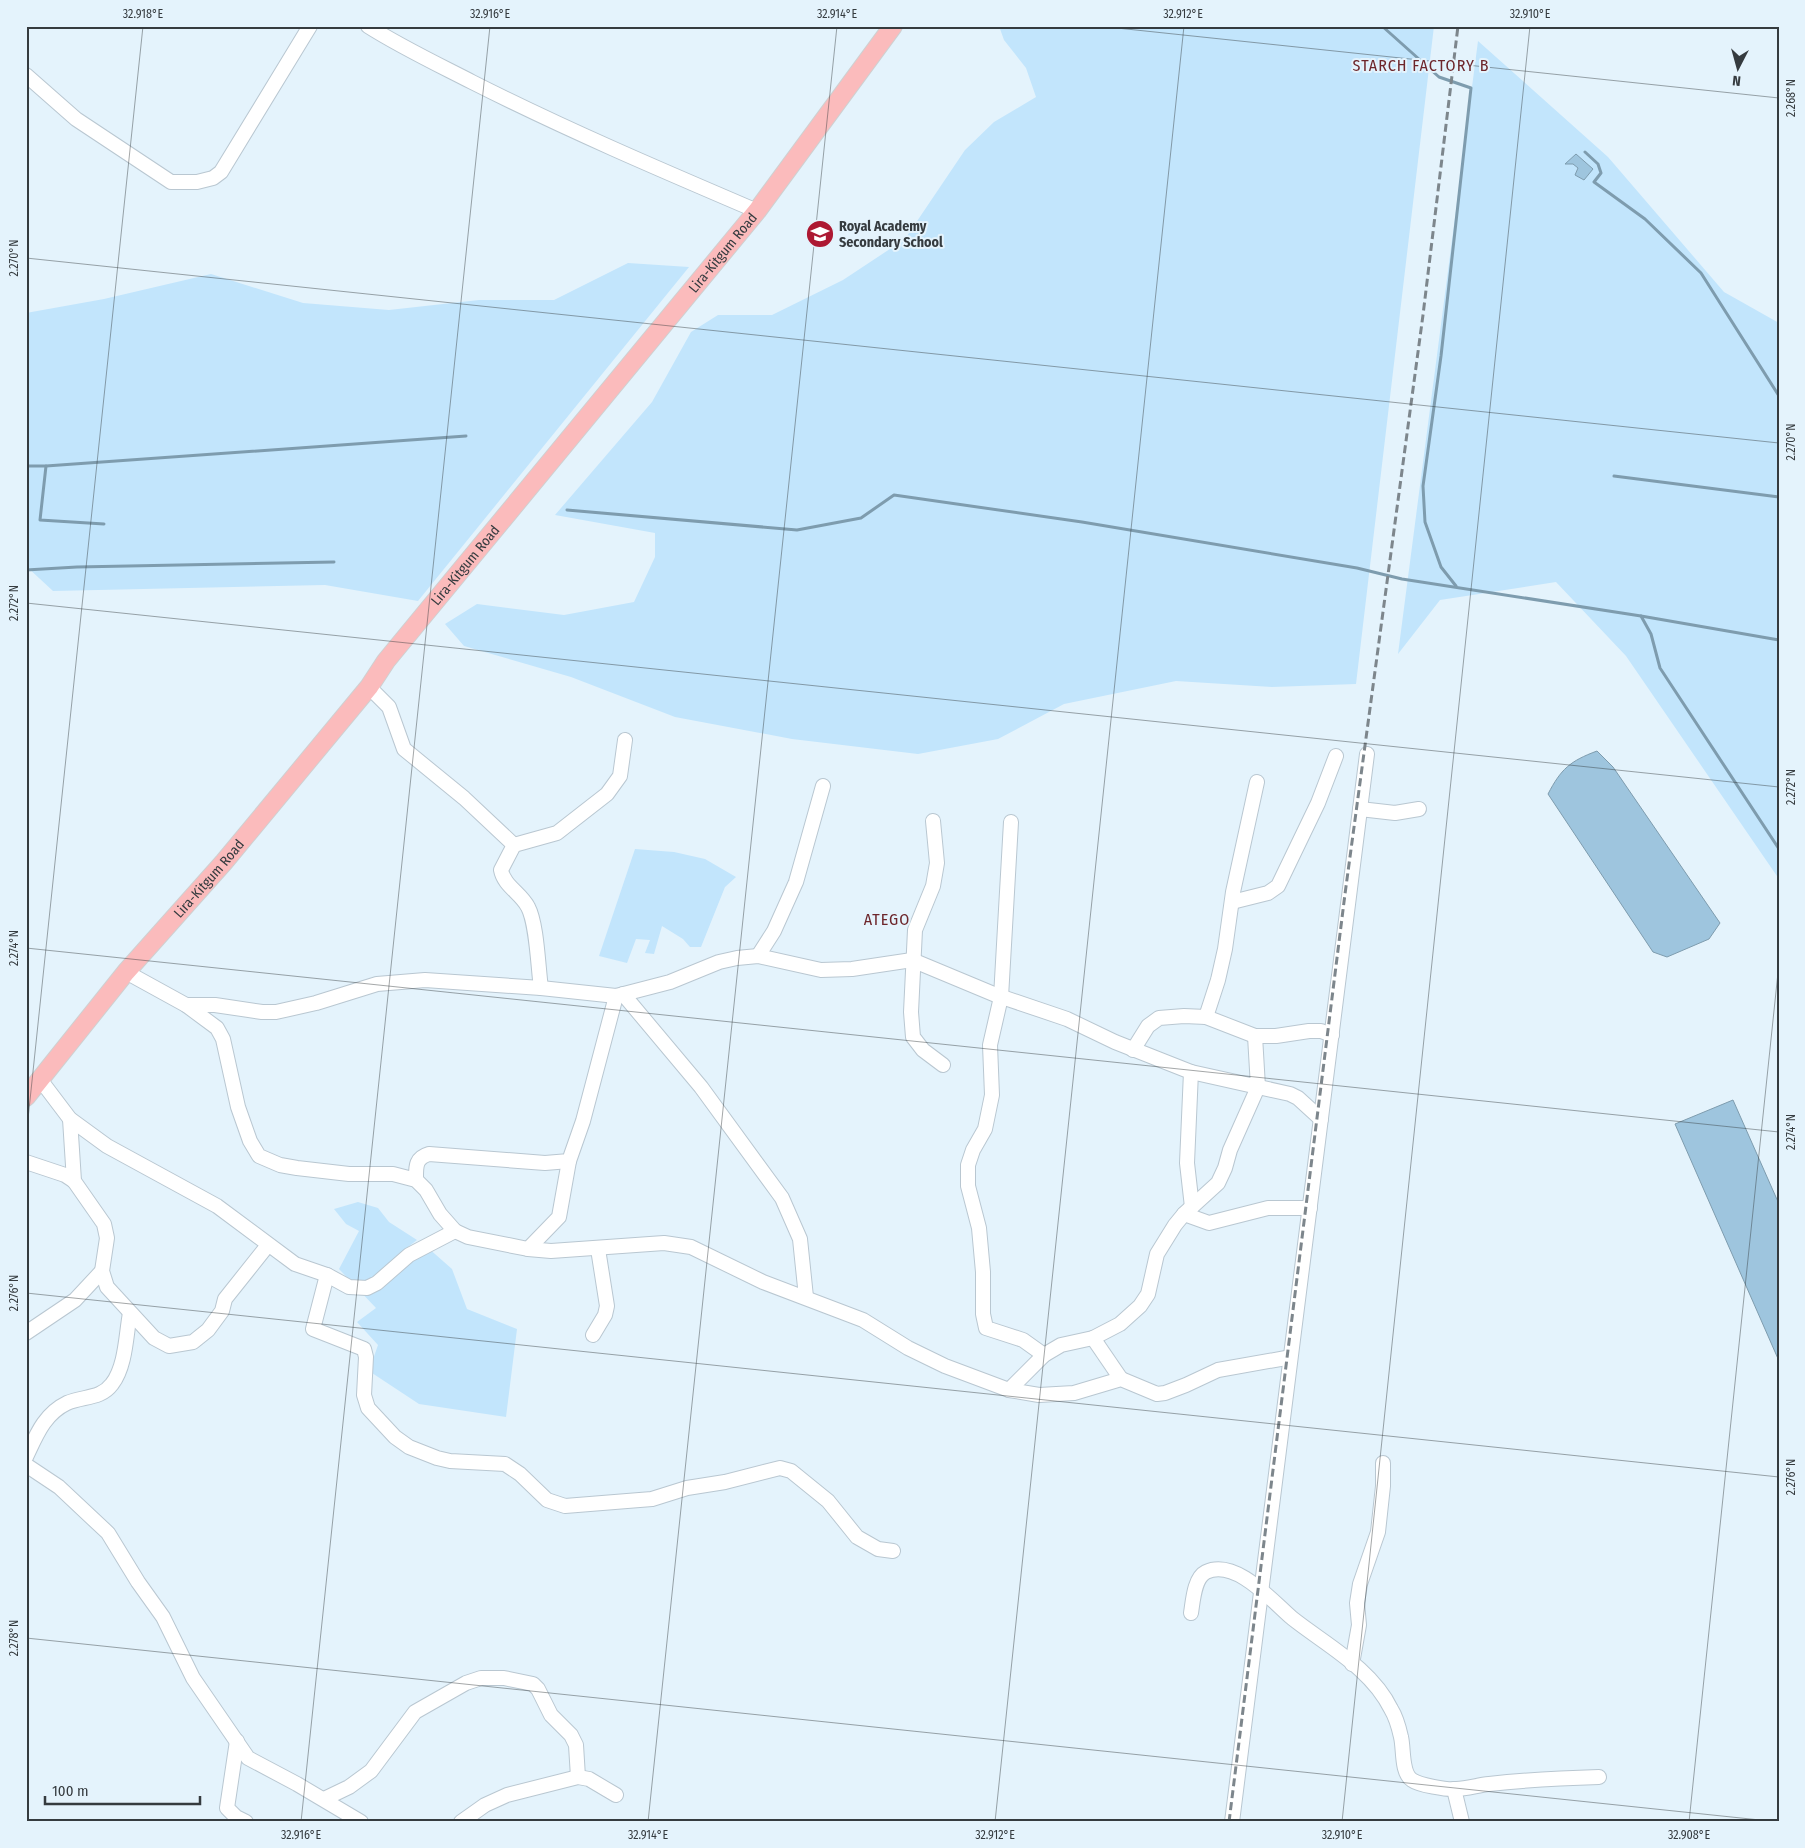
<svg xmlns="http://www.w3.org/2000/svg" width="1805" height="1848" viewBox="0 0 1805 1848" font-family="'Fira Sans Condensed',sans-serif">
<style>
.green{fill:#c2e5fc}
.water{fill:#9ec5de;stroke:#7e9cae}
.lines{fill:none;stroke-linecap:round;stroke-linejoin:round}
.stream{stroke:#7e9cae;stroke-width:3}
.minor-casing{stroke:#b9c7d1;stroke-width:16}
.major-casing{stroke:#cfd0d1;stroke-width:20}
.minor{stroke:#fff;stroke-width:14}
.major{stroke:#fbbbbc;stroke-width:18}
.rail{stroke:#7d868c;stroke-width:3;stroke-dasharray:8 4;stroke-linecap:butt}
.ticks{fill:none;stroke:#353b3f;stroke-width:1;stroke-opacity:0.45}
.labels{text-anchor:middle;stroke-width:4;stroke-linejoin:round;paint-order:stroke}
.poi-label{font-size:14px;font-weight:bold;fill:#353b3f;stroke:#e4f3fc;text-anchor:start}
.street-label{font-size:14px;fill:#353b3f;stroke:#e4f3fc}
.quarter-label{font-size:16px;letter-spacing:1px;fill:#6d262b;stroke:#e4f3fc}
.neatline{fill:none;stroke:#353b3f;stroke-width:2}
.ticks-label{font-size:12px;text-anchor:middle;fill:#353b3f}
</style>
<rect width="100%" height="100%" fill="#e4f3fc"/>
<g class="green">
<path d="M999,26H1434L1356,684L1272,687L1176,681L1064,704L998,739L918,754L792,739L675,717L571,677L464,646L445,624L477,604L564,615L634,602L655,557V533L555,515L652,402L691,332L718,315H772L843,280L905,239L965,150L994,122L1036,97L1026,68L1004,40Z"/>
<path d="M1478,41L1608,157L1724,292L1779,323V879L1626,656L1556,582L1440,600L1398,654Z"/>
<path d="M628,263L689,267L418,601L325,585L53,591L26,566V313L104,299L211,274L303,303L389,310L479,300H554Z"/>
<path d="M635,849L674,852L705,859L736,877L725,887L701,947H690L683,939L662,926L654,954L645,953L650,940L636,939L627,963L599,956Z"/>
<path d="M358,1202L378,1208L389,1222L417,1240L395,1257L404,1264L427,1247L452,1269L467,1309L517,1329L506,1417L419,1404L369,1371L378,1345L357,1322L376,1308L339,1269L359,1231L346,1224L334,1209Z"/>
</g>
<g class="water">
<path d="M1576,154L1593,169L1584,180L1575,175L1578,168L1573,164H1565Z"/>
<path d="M1597,751L1613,767L1720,923L1709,939L1667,957L1653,952L1548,794C1561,769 1570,761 1597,751Z"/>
<path d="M1733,1100L1779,1204V1361L1675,1124Z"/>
</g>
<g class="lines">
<g class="stream">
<path d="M1382,26L1439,77L1471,88L1441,356L1423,486L1425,522L1441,567L1456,586"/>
<path d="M1585,152L1598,164L1601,173L1594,182L1645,219L1701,273L1779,396"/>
<path d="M26,466H46L40,520L104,524"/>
<path d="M46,466L466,436"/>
<path d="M1614,476L1779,497"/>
<path d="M567,510L797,530L861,518L894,495L1082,522L1357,568L1402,579L1641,616L1651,634L1660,668L1779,849"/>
<path d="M26,570L77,567L334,562"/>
<path d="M1641,616L1779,640"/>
</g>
<defs>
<g id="minor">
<path d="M368,26C401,47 437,64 472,82C565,129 661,170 757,211"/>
<path d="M26,75L76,119L171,182H197L213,178L221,172L310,26"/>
<path d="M369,687L389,707L404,749L464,798L514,845"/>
<path d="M1360,809L1395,813L1419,809"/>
<path d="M933,821L937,863L933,886L915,930L911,1012L913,1037L923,1050L943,1065"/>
<path d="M1011,822L1001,997L990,1045L992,1095L985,1129L973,1150L968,1165V1186L979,1228L983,1272V1314L986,1328L1023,1340L1044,1355"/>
<path d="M1232,902L1268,893L1278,886L1318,803L1336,756"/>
<path d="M758,956L774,931L796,882L823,786"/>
<path d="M126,972L186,1005L217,1028L223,1039L238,1107L250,1141L259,1156L280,1165L297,1168L349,1174H393L416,1180L426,1190L440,1214L455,1231L468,1237L528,1249L551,1251L664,1243L691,1247L763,1282L863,1320L908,1348L945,1366L1009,1390L1039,1395L1074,1393L1121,1379L1157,1394L1165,1393L1186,1385L1218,1370L1286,1358L1290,1360"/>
<path d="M541,988C538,967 537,924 528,907C521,893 504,886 501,870L514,845L557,833L607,794L620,776L625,740"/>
<path d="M623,994L701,1087L782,1198L800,1239L806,1297"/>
<path d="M186,1005H215L262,1012H276L316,1003L377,984L425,980L541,988L616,996L670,982L719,962L737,958L758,956L821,970L852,969L912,960L996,995L1067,1019L1115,1042L1191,1072L1187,1163L1192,1207"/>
<path d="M1206,1017L1218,980L1225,949L1233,892L1257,782"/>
<path d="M1133,1050L1148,1026L1159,1018L1184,1016L1206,1017L1255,1036H1276L1309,1031H1321L1332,1035"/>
<path d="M1191,1072L1290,1094L1298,1098L1321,1119"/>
<path d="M39,1078L70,1119L107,1146L217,1206L295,1264L327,1275L349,1287L367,1288L377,1283L409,1255L455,1231"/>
<path d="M70,1119L74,1181L104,1224L107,1238L102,1271L107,1287L154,1338L169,1346L193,1342L208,1330L222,1311L225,1299L268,1245"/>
<path d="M26,1162L65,1175L74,1181"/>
<path d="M416,1180C416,1167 415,1158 429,1154L545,1163L569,1161L583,1121L616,996"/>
<path d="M1184,1214L1209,1223L1268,1208H1310"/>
<path d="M528,1249L559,1217L569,1161"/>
<path d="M327,1275L313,1329L364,1349L366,1357L364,1395L368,1408L395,1437L409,1447L437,1458L450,1461L505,1464L520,1474L547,1500L565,1506L652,1499L687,1488L725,1482L780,1468L791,1471L828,1501L857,1537L878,1549L893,1551"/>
<path d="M26,1333L75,1300L102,1271"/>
<path d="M593,1335L605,1315L607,1306L598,1249"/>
<path d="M1093,1338L1121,1379"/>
<path d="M1009,1390L1044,1355L1061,1345L1093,1338L1120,1324L1140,1306L1148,1294L1157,1254L1175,1225L1184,1214L1218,1183L1225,1168L1230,1150L1258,1087L1255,1036"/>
<path d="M26,1457C36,1436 44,1414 67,1403C84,1396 101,1399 112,1384C126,1366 126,1334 130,1313"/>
<path d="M26,1465L59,1487L108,1533L138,1582L163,1617L193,1678L248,1758L297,1784L361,1822"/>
<path d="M1191,1613C1193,1601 1194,1578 1206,1572C1236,1558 1273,1602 1292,1618C1326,1645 1371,1668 1391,1709C1396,1717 1399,1728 1401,1737C1404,1749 1401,1773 1412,1780C1419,1785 1447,1790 1456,1789C1467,1789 1478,1785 1489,1784C1526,1780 1562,1778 1599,1777"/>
<path d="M1352,1664L1359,1625L1357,1603L1360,1584L1378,1532L1383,1486V1463"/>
<path d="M237,1741L227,1808L236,1817L246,1822"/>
<path d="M1454,1789L1462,1822"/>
<path d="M324,1799L349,1787L371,1771L415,1712L466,1683L481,1678H504L533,1684L538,1689L551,1715L571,1735L576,1745L578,1777"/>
<path d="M461,1822L485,1805L507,1795L578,1777L589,1779L616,1795"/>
<path d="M1232,1822L1367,754"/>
</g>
<g id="major">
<path id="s1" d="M26,1097L126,972L224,862L369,687L386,661L757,211L893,26"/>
</g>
</defs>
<use href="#minor" class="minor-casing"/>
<use href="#major" class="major-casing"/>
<use href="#minor" class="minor"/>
<use href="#major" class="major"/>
<path class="rail" d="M1229,1822L1345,894L1423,315L1458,26"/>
</g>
<path class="ticks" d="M1098,26L1779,98M26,258L1779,443M26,603L1779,787M26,948L1779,1132M26,1138L143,26M26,1293L1779,1477M26,1638L1779,1822M301,1822L490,26M648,1822L837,26M995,1822L1184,26M1342,1822L1530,26M1689,1822L1779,963"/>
<defs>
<symbol id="school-disc" viewBox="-11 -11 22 22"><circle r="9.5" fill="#ad1832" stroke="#e4f3fc"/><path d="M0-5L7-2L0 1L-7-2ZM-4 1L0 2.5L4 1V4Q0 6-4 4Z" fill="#fff"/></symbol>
</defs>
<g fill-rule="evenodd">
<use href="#school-disc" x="804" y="218" width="32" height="32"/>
</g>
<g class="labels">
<g class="poi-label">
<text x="839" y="231">Royal Academy<tspan x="839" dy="16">Secondary School</tspan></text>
</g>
<g class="street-label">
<text dy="5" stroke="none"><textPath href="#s1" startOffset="1095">Lira-Kitgum Road</textPath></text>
<text dy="5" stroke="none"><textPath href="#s1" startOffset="690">Lira-Kitgum Road</textPath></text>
<text dy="5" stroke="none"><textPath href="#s1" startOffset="285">Lira-Kitgum Road</textPath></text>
</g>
<g class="quarter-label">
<text x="1421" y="71">STARCH FACTORY B</text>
<text x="887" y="925">ATEGO</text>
</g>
</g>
<rect width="1805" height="1848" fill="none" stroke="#e4f3fc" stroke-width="55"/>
<g transform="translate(1738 68) rotate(186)" stroke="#e4f3fc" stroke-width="4" paint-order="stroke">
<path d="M0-4L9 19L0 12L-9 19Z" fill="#353b3f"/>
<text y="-8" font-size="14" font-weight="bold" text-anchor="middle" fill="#353b3f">N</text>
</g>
<path d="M45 1796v8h155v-8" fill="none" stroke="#353b3f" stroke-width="2.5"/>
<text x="52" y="1796" font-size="15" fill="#353b3f" stroke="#e4f3fc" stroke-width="4" paint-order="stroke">100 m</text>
<rect x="28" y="28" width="1750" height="1792" class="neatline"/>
<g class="ticks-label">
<text x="143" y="18">32.918°E</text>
<text x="490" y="18">32.916°E</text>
<text x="837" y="18">32.914°E</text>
<text x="1183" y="18">32.912°E</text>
<text x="1530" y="18">32.910°E</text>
<text transform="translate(1791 98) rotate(-90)" y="4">2.268°N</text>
<text transform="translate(14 258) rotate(-90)" y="4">2.270°N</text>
<text transform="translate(1791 442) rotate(-90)" y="4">2.270°N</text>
<text transform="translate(14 603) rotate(-90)" y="4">2.272°N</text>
<text transform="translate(1791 787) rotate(-90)" y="4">2.272°N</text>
<text transform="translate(14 948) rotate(-90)" y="4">2.274°N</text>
<text transform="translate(1791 1132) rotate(-90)" y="4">2.274°N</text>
<text transform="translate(14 1293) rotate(-90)" y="4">2.276°N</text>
<text transform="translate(1791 1477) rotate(-90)" y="4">2.276°N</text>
<text transform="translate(14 1638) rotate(-90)" y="4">2.278°N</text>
<text x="301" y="1839">32.916°E</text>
<text x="648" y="1839">32.914°E</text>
<text x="995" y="1839">32.912°E</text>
<text x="1342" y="1839">32.910°E</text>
<text x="1689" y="1839">32.908°E</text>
</g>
</svg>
